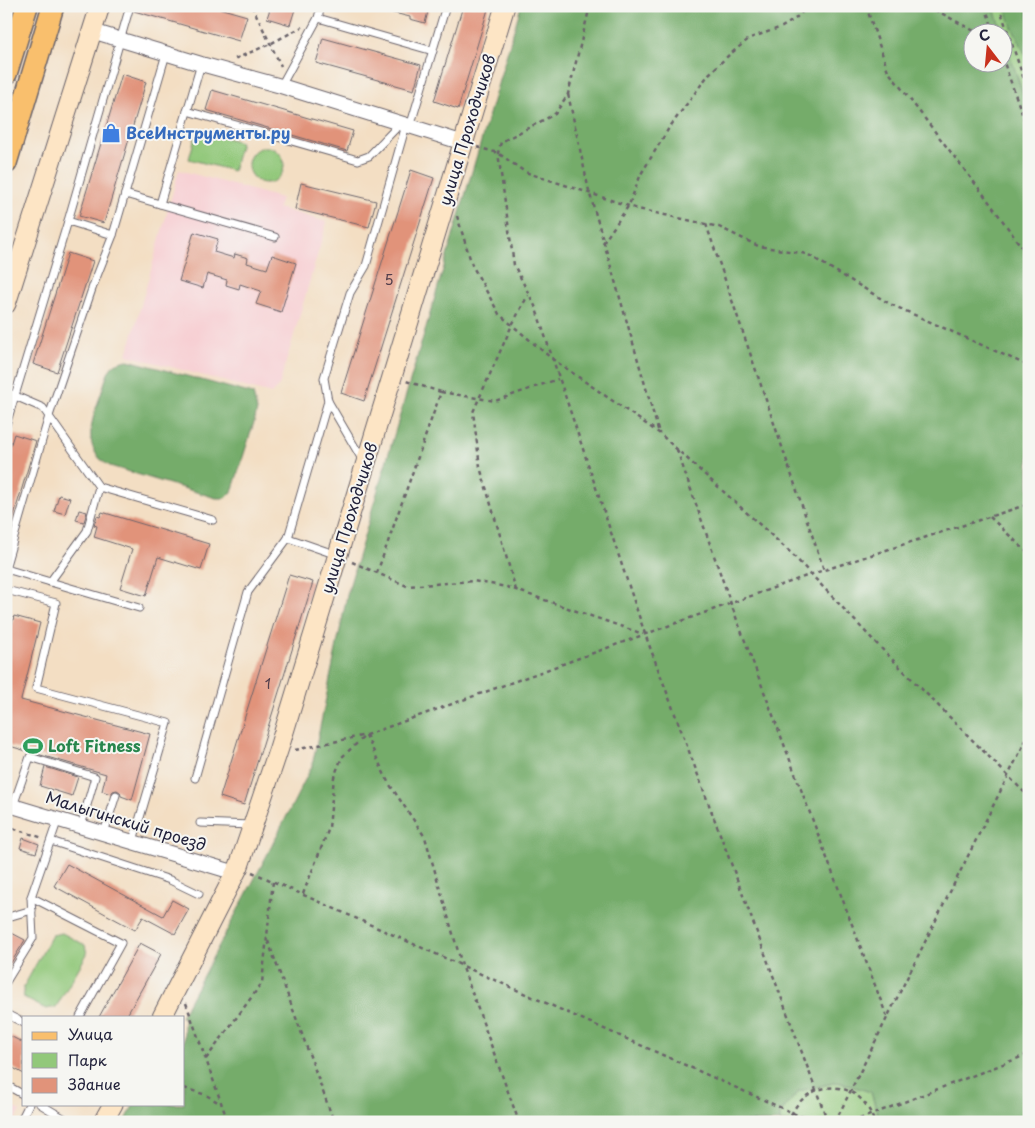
<svg xmlns="http://www.w3.org/2000/svg" width="1035" height="1128" viewBox="0 0 1035 1128" font-family="'Playpen Sans',sans-serif">
<style>
.built{fill:#f7cfd3}
.green{fill:#92c87a;stroke:#5a755a}
.forest{fill:#75ac6a;stroke:#4c6752}
.building{fill:#e1937a}
.lines{fill:none;stroke-linecap:round;stroke-linejoin:round}
.lane-casing{stroke:#6b646b;stroke-width:9}
.street-casing{stroke:#6b646b;stroke-width:16}
.secondary-casing{stroke:#6b646b;stroke-width:21}
.primary-casing{stroke:#6b646b;stroke-width:24}
.path{stroke:#6b646b;stroke-width:2.5;stroke-dasharray:4 4;stroke-linecap:butt}
.lane{stroke:#fff;stroke-width:7}
.street{stroke:#fff;stroke-width:14}
.secondary{stroke:#fde5c5;stroke-width:19}
.primary{stroke:#f9bf6d;stroke-width:21}
.labels{text-anchor:middle;stroke-width:4;stroke-linejoin:round;paint-order:stroke}
.number-label{font-size:14px;fill:#523e4b}
.street-label{font-size:16px;fill:#22223b;stroke:#f6f6f2}
.shop-label{font-size:16px;font-weight:bold;fill:#366cbe;stroke:#f6f6f2;text-anchor:start}
.leisure-label{font-size:16px;font-weight:bold;fill:#27864d;stroke:#f6f6f2;text-anchor:start}
</style>
<rect width="100%" height="100%" fill="#f6f6f2"/>
<filter id="ink" filterUnits="userSpaceOnUse"><feTurbulence type="fractalNoise" baseFrequency=".02" numOctaves="2"/><feDisplacementMap in="SourceGraphic" scale="10" xChannelSelector="R" yChannelSelector="G"/><feConvolveMatrix kernelMatrix="1 2 1 2 8 2 1 2 1" color-interpolation-filters="sRGB"/></filter>
<filter id="wash" filterUnits="userSpaceOnUse"><feTurbulence type="fractalNoise" baseFrequency=".0096" numOctaves="4" result="noise"/><feDisplacementMap in="SourceGraphic" scale="20" xChannelSelector="R" yChannelSelector="G"/><feGaussianBlur stdDeviation="1.12" result="paint"/><feColorMatrix in="noise" values="0 0 0 0 0 0 0 0 0 0 0 0 0 0 0 0 0 1.4 0 .05"/><feComposite in="paint" operator="in"/></filter>
<g filter="url(#wash)">
<rect width="100%" height="100%" fill="#f3dec3"/>
<g class="built">
<path d="M179,170L281,198L278,208L327,222L279,386L271,394L127,355Z"/>
<path d="M6,1104L20,1111L14,1122H6Z"/>
</g>
<g class="green">
<path d="M993,6H1029V112Z"/>
<path d="M197,130L241,142L233,171L189,159Z"/>
<circle cx="266" cy="165" r="18"/>
<path d="M62,933L85,945L87,954L56,1007L46,1009L24,998L23,988L52,935Z"/>
<path d="M838,1082L871,1092L880,1122H780V1113L799,1091Z"/>
</g>
<g class="forest">
<path d="M521,6H993L1002,32H972V62H1002L1003,34L1029,112V1122H880L871,1092L838,1082L799,1091L780,1113V1122H125L134,1104H184V1017H181L266,857L312,766L348,591Z"/>
<path d="M1005,6H1025L1029,17V62L1012,27Z"/>
<path d="M128,360L253,394L257,410L255,419L232,492L225,498H216L110,466C80,450 92,419 101,394C104,386 106,375 111,368C114,363 122,361 128,360Z"/>
</g>
<g id="blocks">
<g class="building">
<path d="M135,6H212L247,16L239,41L134,11Z"/>
<path d="M271,6H296L290,25L267,18Z"/>
<path d="M383,6H422L429,8L425,23L410,19V17L382,10Z"/>
<path d="M463,6H489L458,109L434,101Z"/>
<path d="M323,38L421,65L414,90L316,63Z"/>
<path d="M122,74L146,82L104,223L79,216Z"/>
<path d="M212,90L353,131L347,151L206,110Z"/>
<path d="M411,170L434,178L364,401L341,393Z"/>
<path d="M301,183L376,201L369,227L295,209Z"/>
<path d="M194,232L218,239L214,252L234,258L235,254L248,258L247,263L267,269L272,255L296,263L281,312L256,304L261,291L240,284L239,289L226,285L227,280L207,274L203,288L179,281Z"/>
<path d="M68,253L93,261L57,372L33,364Z"/>
<path d="M14,434L36,441L8,535H6V459Z"/>
<path d="M59,495L70,498L65,514L54,511Z"/>
<path d="M79,510L87,512L84,522L76,520Z"/>
<path d="M102,512L209,544L201,570L158,557L146,596L120,588L132,549L94,537L97,526L94,525L97,516L100,517Z"/>
<path d="M289,575L313,582L244,805L220,797Z"/>
<path d="M14,616L40,623L21,700L150,734L132,800L121,796L120,792L117,790L113,791L111,794L102,791L106,774L6,745V646Z"/>
<path d="M45,767L78,777L72,796L40,786Z"/>
<path d="M23,838L39,844L36,853L20,848Z"/>
<path d="M67,864L163,916L172,900L189,909L175,934L143,917L135,930L54,886Z"/>
<path d="M6,930L25,940L6,971Z"/>
<path d="M140,943L161,954L126,1017H99Z"/>
<path d="M6,1034L24,1043V1074L6,1064Z"/>
</g>
</g>
</g>
<g filter="url(#ink)">
<use href="#blocks" fill-opacity="0" stroke="#6b646b" stroke-width="1"/>
<g class="lines">
<defs>
<g id="lane">
<path d="M318,18L433,51"/>
<path d="M281,86L318,18L321,6"/>
<path d="M187,111L358,160L369,156L400,124"/>
<path d="M410,127L446,6"/>
<path d="M125,194L275,237"/>
<path d="M160,204L201,64"/>
<path d="M68,221L113,235"/>
<path d="M6,392L43,408L99,487L213,520"/>
<path d="M328,401L363,461"/>
<path d="M6,425L68,221L130,6"/>
<path d="M288,538L337,555"/>
<path d="M6,565L49,416L93,286L113,235L166,54"/>
<path d="M6,569L139,608"/>
<path d="M50,582L87,531L99,487"/>
<path d="M6,590L56,603L36,688L168,723L133,841"/>
<path d="M195,778L248,592L288,538L328,401L324,378L350,293L366,266L406,125"/>
<path d="M13,806L30,757L95,777L81,826"/>
<path d="M200,823L250,825"/>
<path d="M104,833L116,795"/>
<path d="M51,841L170,880L199,894"/>
<path d="M31,897L121,943L80,1017"/>
<path d="M8,917L32,910"/>
<path d="M6,982L33,938L31,897L58,819"/>
<path d="M6,1014L24,1023"/>
<path d="M6,1085L24,1095"/>
<path d="M40,1104L70,1122"/>
<path d="M20,1122L29,1104"/>
</g>
<g id="street">
<path d="M92,31L201,64L281,86L464,143"/>
<path d="M6,804L236,873"/>
</g>
<g id="secondary">
<path d="M6,304L100,6"/>
<path d="M162,1017L239,866L279,748L505,6"/>
<path d="M103,1122L113,1104"/>
</g>
<g id="primary">
<path d="M6,74L27,6"/>
<path d="M6,163L53,6"/>
</g>
</defs>
<use href="#lane" class="lane-casing"/>
<use href="#street" class="street-casing"/>
<use href="#secondary" class="secondary-casing"/>
<use href="#primary" class="primary-casing"/>
<g class="path">
<path d="M252,6L281,66"/>
<path d="M590,6L568,94L555,114L501,142L498,153L514,265L535,306L645,634L828,1122"/>
<path d="M866,6L888,71L984,195L1029,257"/>
<path d="M928,6L976,32"/>
<path d="M985,6L994,32"/>
<path d="M999,6L1029,94"/>
<path d="M1002,57L1029,133"/>
<path d="M235,59L270,44L302,27"/>
<path d="M568,94L589,191L659,433"/>
<path d="M477,147L498,153L525,172L638,209L719,227L758,246L807,254L890,304L1029,366"/>
<path d="M457,216L472,265L499,314L551,358L659,433L791,553L876,643L1029,797"/>
<path d="M706,224L824,570"/>
<path d="M603,243L629,205L641,174L669,128L709,74L729,55L750,38L782,27L795,19L808,6"/>
<path d="M441,392L495,401L558,379"/>
<path d="M677,450L731,604L887,1017"/>
<path d="M990,517L1029,554"/>
<path d="M352,562L407,586L473,581L507,587L643,634"/>
<path d="M377,573L441,392L406,381"/>
<path d="M516,590L480,467L473,412L512,325L528,295"/>
<path d="M295,750L366,735L812,574L1029,504"/>
<path d="M6,826L43,838"/>
<path d="M252,872L813,1122"/>
<path d="M303,894L329,828L334,777L342,757L366,735L388,782L425,837L462,965L519,1122"/>
<path d="M268,941L334,1122"/>
<path d="M186,1003L228,1122"/>
<path d="M206,1059L262,983L273,881"/>
<path d="M184,1088L206,1095L221,1104"/>
<path d="M788,1122C803,1077 861,1075 874,1122"/>
<path d="M835,1122L1029,734"/>
<path d="M852,1122L1029,1054"/>
</g>
<use href="#lane" class="lane"/>
<use href="#street" class="street"/>
<use href="#secondary" class="secondary"/>
<use href="#primary" class="primary"/>
</g>
</g>
<defs>
<symbol id="shop-bare" viewBox="-9 -9 18 18"><path d="M-5-2.5h2.3a2.7 3.5 0 0 1 5.4 0H5L5.5 6h-11ZM-1.5-2.5h3a1.5 2.3 0 0 0-3 0Z" fill="#3f7fe0" stroke="#f6f6f2" stroke-width="2.5" paint-order="stroke"/></symbol>
<symbol id="stadium-bare" viewBox="-9 -9 18 18"><path d="M0-5a6.5 5 0 1 0 0 10a6.5 5 0 1 0 0-10ZM-3.5-1.8h7v3.6h-7Z" fill="#2e9e5b" stroke="#f6f6f2" stroke-width="2.5" paint-order="stroke"/></symbol>
</defs>
<g fill-rule="evenodd">
<use href="#shop-bare" x="97" y="119" width="28" height="28"/>
<use href="#stadium-bare" x="19" y="732" width="28" height="28"/>
</g>
<g class="labels">
<g class="number-label">
<text x="389" y="285">5</text>
<text x="268" y="689">1</text>
</g>
<g class="street-label">
<text transform="translate(467 130) rotate(-73)" y="6">улица Проходчиков</text>
<text transform="translate(349 518) rotate(-73)" y="6">улица Проходчиков</text>
<text transform="translate(126 821) rotate(17)" y="6">Малыгинский проезд</text>
</g>
<g class="shop-label">
<text x="126" y="139">ВсеИнструменты.ру</text>
</g>
<g class="leisure-label">
<text x="48" y="752">Loft Fitness</text>
</g>
</g>
<rect width="1035" height="1128" fill="none" stroke="#f6f6f2" stroke-width="25"/>
<rect x="22" y="1016" width="162" height="90" fill="#f6f6f2" stroke="#a1a1a9"/>
<rect x="32" y="1032" width="25" height="8" fill="#f9bf6d" stroke="#a1a1a9"/>
<text x="68" y="1040" font-size="15" fill="#22223b">Улица</text>
<rect x="32" y="1053" width="25" height="15" fill="#92c87a" stroke="#a1a1a9"/>
<text x="68" y="1066" font-size="15" fill="#22223b">Парк</text>
<rect x="32" y="1078" width="25" height="15" fill="#e1937a" stroke="#a1a1a9"/>
<text x="68" y="1090" font-size="15" fill="#22223b">Здание</text>
<g transform="translate(988 48) rotate(344)"><circle r="24" fill="#f6f6f2" stroke="#a1a1a9"/>
<path d="M0-4L9 19L0 12L-9 19Z" fill="#c8321e"/>
<text y="-8" font-size="14" font-weight="bold" text-anchor="middle" fill="#22223b">С</text>
</g>
</svg>
